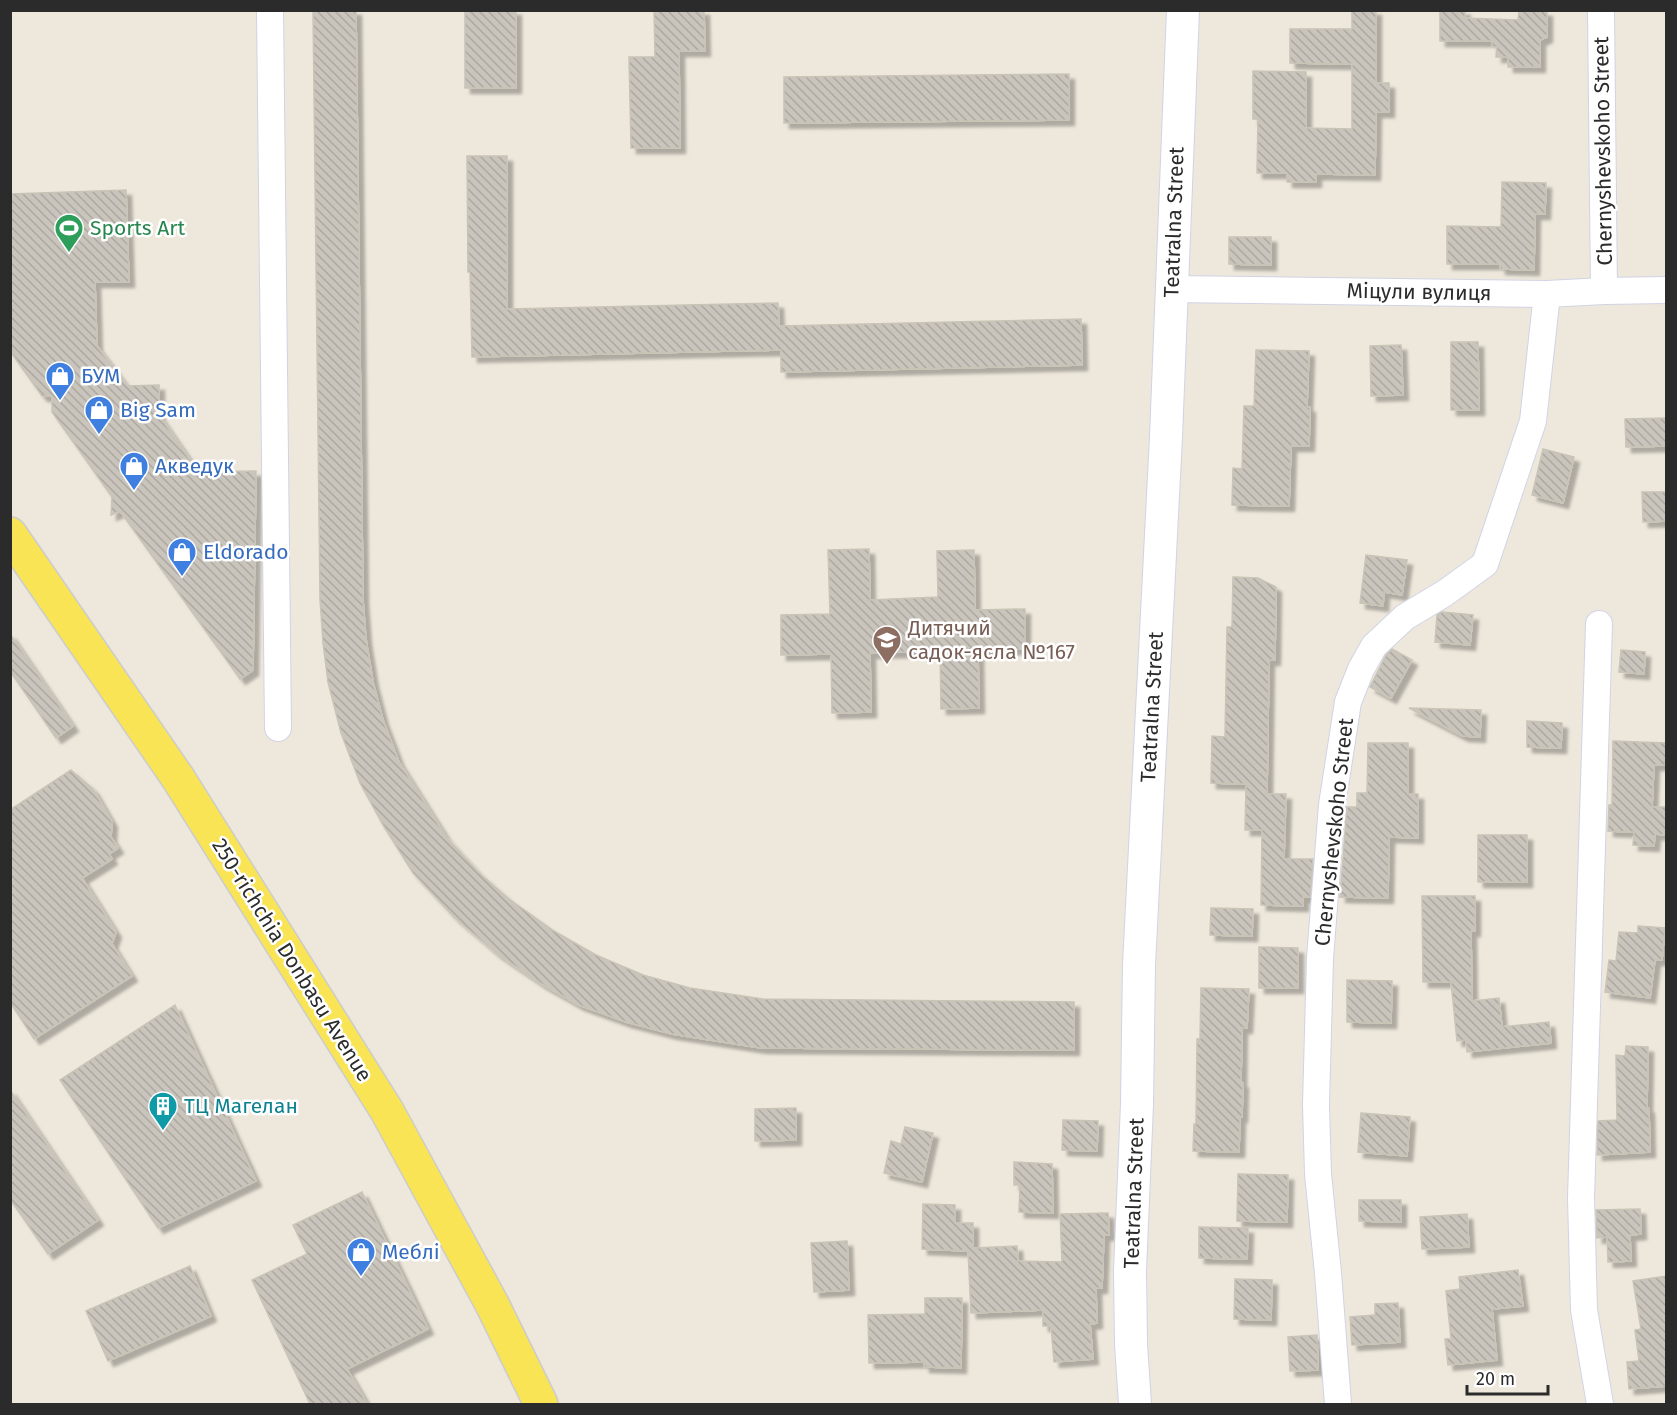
<svg xmlns="http://www.w3.org/2000/svg" width="1677" height="1415" viewBox="0 0 1677 1415" font-family="'Fira Sans',sans-serif">
<defs>
<pattern id="building-back-hatch" width="6" height="6" patternUnits="userSpaceOnUse" patternTransform="scale(1.5)"><rect width="6" height="6" fill="#c9c5bc"/><path d="M-1 5l2 2M0 0l6 6M5-1l2 2" fill="none" stroke="#ada9a2"/></pattern>
<filter id="shadow"><feDropShadow dx="5.5" dy="5.5" stdDeviation="1.5" flood-color="#0004"/></filter>
</defs>
<rect width="100%" height="100%" fill="#eee8dc"/>
<g fill="url(#building-back-hatch)" stroke="#c9c4b6" stroke-width="1.5" filter="url(#shadow)">
<path d="M 313,10 L 356,10 L 363,600 L 366,639 L 373,682 L 383,720 L 399,762 L 446,837 L 478,872 L 509,899 L 554,931 L 596,955 L 643,975 L 690,988 L 763,999 L 1074,1002 L 1074,1050 L 761,1048 L 672,1034 L 626,1022 L 579,1005 L 542,984 L 496,953 L 454,917 L 413,873 L 383,825 L 360,783 L 341,733 L 328,682 L 323,643 L 320,599 Z"/>
<rect x="465" y="10" width="51" height="78"/>
<path d="M 654,10 L 704,10 L 705,51 L 679,51 L 680,148 L 631,148 L 629,57 L 655,57 Z"/>
<path d="M 1352,10 L 1376,10 L 1376,83 L 1389,83 L 1389,112 L 1376,112 L 1375,175 L 1316,174 L 1316,182 L 1287,182 L 1287,173 L 1257,173 L 1258,119 L 1253,119 L 1253,71 L 1306,72 L 1306,128 L 1352,129 L 1352,64 L 1290,63 L 1290,29 L 1352,29 Z"/>
<path d="M 1440,10 L 1465,10 L 1465,18 L 1518,20 L 1519,11 L 1547,11 L 1547,37 L 1540,40 L 1540,67 L 1508,67 L 1508,57 L 1496,57 L 1497,47 L 1492,47 L 1492,41 L 1440,41 Z"/>
<path d="M 1069,74 L 1069,120 L 784,123 L 784,77 Z"/>
<path d="M 467,156 L 507,156 L 507,309 L 778,303 L 779,326 L 1081,319 L 1082,365 L 781,372 L 781,350 L 472,357 L 470,272 L 468,272 Z"/>
<path d="M 1502,182 L 1546,183 L 1545,214 L 1535,214 L 1534,270 L 1500,269 L 1500,264 L 1447,264 L 1447,226 L 1501,227 Z"/>
<path d="M 126,190 L 129,282 L 95,282 L 97,346 L 127,386 L 159,385 L 159,415 L 198,472 L 256,471 L 253,670 L 240,679 L 120,511 L 111,515 L 112,497 L 52,412 L 52,396 L 42,396 L 10,351 L 10,194 Z"/>
<path d="M 1229,237 L 1271,237 L 1271,265 L 1229,264 Z"/>
<path d="M 1451,342 L 1478,342 L 1479,410 L 1451,410 Z"/>
<path d="M 1401,345 L 1403,395 L 1371,396 L 1370,346 Z"/>
<path d="M 1256,350 L 1309,351 L 1307,407 L 1310,407 L 1309,446 L 1291,446 L 1289,506 L 1232,505 L 1233,468 L 1242,469 L 1244,406 L 1254,406 Z"/>
<path d="M 1666,418 L 1666,446 L 1626,447 L 1625,419 Z"/>
<path d="M 1543,449 L 1574,457 L 1563,503 L 1532,495 Z"/>
<path d="M 1642,492 L 1666,492 L 1666,521 L 1643,522 Z"/>
<path d="M 869,549 L 870,600 L 938,597 L 937,551 L 974,550 L 975,610 L 1025,609 L 1025,649 L 978,650 L 979,708 L 941,709 L 940,651 L 870,653 L 871,712 L 832,713 L 831,654 L 781,655 L 781,615 L 830,614 L 828,550 Z"/>
<path d="M 1366,555 L 1407,560 L 1402,595 L 1384,592 L 1383,606 L 1360,603 Z"/>
<path d="M 1233,577 L 1258,578 L 1276,587 L 1275,660 L 1269,660 L 1267,794 L 1286,794 L 1284,859 L 1313,859 L 1310,897 L 1303,897 L 1303,906 L 1261,905 L 1262,830 L 1245,830 L 1246,784 L 1211,783 L 1212,736 L 1225,737 L 1227,627 L 1232,627 Z"/>
<path d="M 1442,612 L 1473,615 L 1470,645 L 1435,642 L 1437,615 Z"/>
<path d="M 10,634 L 73,726 L 56,738 L 10,671 Z"/>
<path d="M 1392,649 L 1412,660 L 1391,698 L 1370,687 L 1386,655 Z"/>
<path d="M 1621,650 L 1645,652 L 1644,674 L 1619,672 Z"/>
<path d="M 1409,708 L 1481,710 L 1480,737 L 1463,736 Z"/>
<path d="M 1527,721 L 1562,723 L 1561,748 L 1527,747 Z"/>
<path d="M 1613,741 L 1666,743 L 1666,765 L 1654,765 L 1652,807 L 1666,807 L 1666,835 L 1655,834 L 1654,846 L 1633,845 L 1634,832 L 1608,831 L 1609,805 L 1612,805 Z"/>
<path d="M 1368,743 L 1408,743 L 1408,794 L 1418,794 L 1418,838 L 1389,837 L 1388,898 L 1340,897 L 1347,807 L 1357,807 L 1357,793 L 1367,793 Z"/>
<path d="M 71,770 L 93,789 L 112,822 L 111,837 L 118,848 L 109,854 L 112,859 L 82,878 L 116,932 L 112,944 L 132,976 L 34,1039 L 10,1002 L 10,810 Z"/>
<rect x="1478" y="835" width="49" height="47"/>
<path d="M 1422,896 L 1475,896 L 1475,931 L 1471,931 L 1472,1001 L 1499,998 L 1502,1027 L 1549,1022 L 1551,1043 L 1467,1052 L 1466,1040 L 1457,1041 L 1451,982 L 1423,982 Z"/>
<path d="M 1211,908 L 1253,909 L 1252,936 L 1210,935 Z"/>
<path d="M 1638,926 L 1665,928 L 1662,960 L 1655,960 L 1650,998 L 1605,992 L 1609,960 L 1616,961 L 1619,932 L 1638,933 Z"/>
<path d="M 1259,947 L 1298,948 L 1298,988 L 1259,988 Z"/>
<path d="M 1347,980 L 1392,981 L 1391,1023 L 1347,1022 Z"/>
<path d="M 1201,988 L 1249,989 L 1247,1028 L 1242,1028 L 1241,1082 L 1243,1083 L 1242,1117 L 1240,1117 L 1239,1152 L 1193,1151 L 1194,1124 L 1196,1124 L 1197,1039 L 1200,1039 Z"/>
<path d="M 175,1005 L 256,1181 L 158,1228 L 60,1080 Z"/>
<path d="M 1626,1046 L 1648,1047 L 1647,1108 L 1649,1108 L 1650,1152 L 1597,1155 L 1598,1121 L 1617,1120 L 1616,1055 L 1625,1056 Z"/>
<path d="M 10,1090 L 98,1220 L 48,1254 L 10,1199 Z"/>
<path d="M 796,1108 L 796,1140 L 755,1141 L 755,1109 Z"/>
<path d="M 1361,1113 L 1410,1117 L 1407,1156 L 1358,1152 Z"/>
<path d="M 1063,1120 L 1098,1121 L 1097,1151 L 1062,1150 Z"/>
<path d="M 905,1127 L 933,1133 L 922,1182 L 884,1173 L 891,1141 L 901,1144 Z"/>
<path d="M 1014,1162 L 1052,1164 L 1053,1213 L 1019,1212 L 1020,1185 L 1014,1185 Z"/>
<path d="M 1238,1174 L 1288,1175 L 1287,1222 L 1237,1221 Z"/>
<path d="M 362,1192 L 428,1329 L 347,1369 L 367,1404 L 310,1404 L 252,1280 L 307,1254 L 293,1225 Z"/>
<path d="M 1359,1200 L 1401,1200 L 1401,1222 L 1359,1221 Z"/>
<path d="M 923,1204 L 955,1205 L 955,1223 L 973,1223 L 973,1248 L 1017,1246 L 1018,1261 L 1062,1262 L 1060,1214 L 1108,1213 L 1109,1235 L 1104,1235 L 1102,1288 L 1096,1288 L 1097,1323 L 1090,1324 L 1093,1359 L 1054,1362 L 1051,1326 L 1043,1326 L 1043,1310 L 971,1313 L 968,1251 L 922,1249 Z"/>
<path d="M 1640,1209 L 1641,1234 L 1630,1235 L 1631,1261 L 1608,1262 L 1607,1237 L 1597,1238 L 1596,1210 Z"/>
<path d="M 1467,1214 L 1469,1247 L 1422,1249 L 1420,1217 Z"/>
<path d="M 1199,1227 L 1248,1228 L 1247,1259 L 1199,1258 Z"/>
<path d="M 847,1241 L 849,1290 L 814,1292 L 811,1243 Z"/>
<path d="M 190,1266 L 211,1316 L 108,1361 L 86,1311 Z"/>
<path d="M 1518,1270 L 1523,1306 L 1492,1309 L 1497,1360 L 1448,1365 L 1445,1339 L 1451,1339 L 1446,1291 L 1460,1289 L 1459,1277 Z"/>
<path d="M 1666,1276 L 1666,1386 L 1629,1389 L 1627,1362 L 1639,1361 L 1635,1330 L 1641,1329 L 1633,1281 Z"/>
<path d="M 1235,1279 L 1272,1280 L 1271,1320 L 1234,1319 Z"/>
<path d="M 925,1298 L 962,1298 L 961,1368 L 924,1367 L 924,1362 L 869,1363 L 868,1315 L 925,1314 Z"/>
<path d="M 1398,1303 L 1400,1342 L 1352,1345 L 1350,1317 L 1375,1315 L 1375,1304 Z"/>
<path d="M 1317,1335 L 1318,1370 L 1290,1371 L 1288,1337 Z"/>
</g>
<g fill="none" stroke-linecap="round" stroke-linejoin="round">
<g stroke="#d1d3e5" stroke-width="28">
<g id="minor">
<path d="M 270,10 L 278,728"/>
<path d="M 1601,10 L 1604,291"/>
<path d="M 1172,289 L 1547,294 L 1604,291 L 1666,290"/>
<path d="M 1599,624 L 1581,1198 L 1584,1310 L 1600,1404"/>
<path d="M 1338,1404 L 1328,1273 L 1318,1174 L 1316,1105 L 1320,958 L 1332,805 L 1348,702 L 1361,669 L 1374,646 L 1405,617 L 1445,593 L 1485,564 L 1533,421 L 1547,294"/>
</g>
</g>
<g stroke="#d1d3e5" stroke-width="34">
<path id="tertiary" d="M 1135,1404 L 1131,1344 L 1130,1271 L 1137,1104 L 1139,965 L 1166,437 L 1183,10"/>
</g>
<g stroke="#ccc" stroke-width="36">
<path id="primary" d="M 10,534 L 178,778 L 387,1111 L 492,1304 L 541,1404"/>
</g>
<use href="#minor" stroke="#fff" stroke-width="26"/>
<use href="#tertiary" stroke="#fff" stroke-width="32"/>
<use href="#primary" stroke="#f9e456" stroke-width="33"/>
</g>
<defs>
<g id="stadium-pin" transform="scale(1.5)"><path d="M0 17L-7.5 6A9.5 9.5 0 1 1 7.5 6Z" fill="#2e9e5b" stroke="#fff"/><path d="M0-5a6.5 5 0 1 0 0 10a6.5 5 0 1 0 0-10ZM-3.5-1.8h7v3.6h-7Z" fill="#fff"/></g>
<g id="shop-pin" transform="scale(1.5)"><path d="M0 17L-7.5 6A9.5 9.5 0 1 1 7.5 6Z" fill="#3f7fe0" stroke="#fff"/><path d="M-5-2.5h2.3a2.7 3.5 0 0 1 5.4 0H5L5.5 6h-11ZM-1.5-2.5h3a1.5 2.3 0 0 0-3 0Z" fill="#fff"/></g>
<g id="school-pin" transform="scale(1.5)"><path d="M0 17L-7.5 6A9.5 9.5 0 1 1 7.5 6Z" fill="#8d6e63" stroke="#fff"/><path d="M0-5L7-2L0 1L-7-2ZM-4 1L0 2.5L4 1V4Q0 6-4 4Z" fill="#fff"/></g>
<g id="building-pin" transform="scale(1.5)"><path d="M0 17L-7.5 6A9.5 9.5 0 1 1 7.5 6Z" fill="#0f9aa8" stroke="#fff"/><path d="M-4-6H4V6H1V3H-1V6H-4ZM-2.5-4.3h1.7v1.8h-1.7ZM.8-4.3h1.7v1.8H.8ZM-2.5-1h1.7V.8h-1.7ZM.8-1h1.7V.8H.8Z" fill="#fff"/></g>
</defs>
<g fill-rule="evenodd">
<use href="#stadium-pin" x="69" y="228"/>
<use href="#shop-pin" x="60" y="376"/>
<use href="#shop-pin" x="99" y="410"/>
<use href="#shop-pin" x="134" y="466"/>
<use href="#shop-pin" x="182" y="552"/>
<use href="#school-pin" x="887" y="640"/>
<use href="#building-pin" x="163" y="1106"/>
<use href="#shop-pin" x="361" y="1252"/>
</g>
<g text-anchor="middle" dominant-baseline="central" stroke-width="5" stroke-linejoin="round" paint-order="stroke">
<g font-size="21" fill="#2b2b2b" stroke="#fff">
<text transform="translate(1603 151) rotate(-91)">Chernyshevskoho Street</text>
<text transform="translate(1174 222) rotate(-88)">Teatralna Street</text>
<text transform="translate(1419 292) rotate(1)">Міцули вулиця</text>
<text transform="translate(1152 707) rotate(-87)">Teatralna Street</text>
<text transform="translate(1334 832) rotate(-84)">Chernyshevskoho Street</text>
<text transform="translate(292 960) rotate(58)">250-richchia Donbasu Avenue</text>
<text transform="translate(1134 1193) rotate(-88)">Teatralna Street</text>
</g>
<g font-size="21" fill="#27864d" stroke="#fff" text-anchor="start">
<text x="90" y="228">Sports Art</text>
</g>
<g font-size="21" fill="#366cbe" stroke="#fff" text-anchor="start">
<text x="81" y="376">БУМ</text>
<text x="120" y="410">Big Sam</text>
<text x="155" y="466">Акведук</text>
<text x="203" y="552">Eldorado</text>
<text x="382" y="1252">Меблі</text>
</g>
<g font-size="21" fill="#785e54" stroke="#fff" text-anchor="start">
<text x="908" y="628">Дитячий<tspan x="908" dy="24">садок-ясла №167</tspan></text>
</g>
<g font-size="21" fill="#0d838f" stroke="#fff" text-anchor="start">
<text x="184" y="1106">ТЦ Магелан</text>
</g>
</g>
<rect width="1677" height="1415" fill="none" stroke="#2b2b2b" stroke-width="24"/>
<path d="M1467 1385v9h81v-9" fill="none" stroke="#2b2b2b" stroke-width="3"/>
<text x="1476" y="1385" font-size="18" fill="#2b2b2b" stroke="#ffffff" stroke-width="4.5" paint-order="stroke">20 m</text>
</svg>
